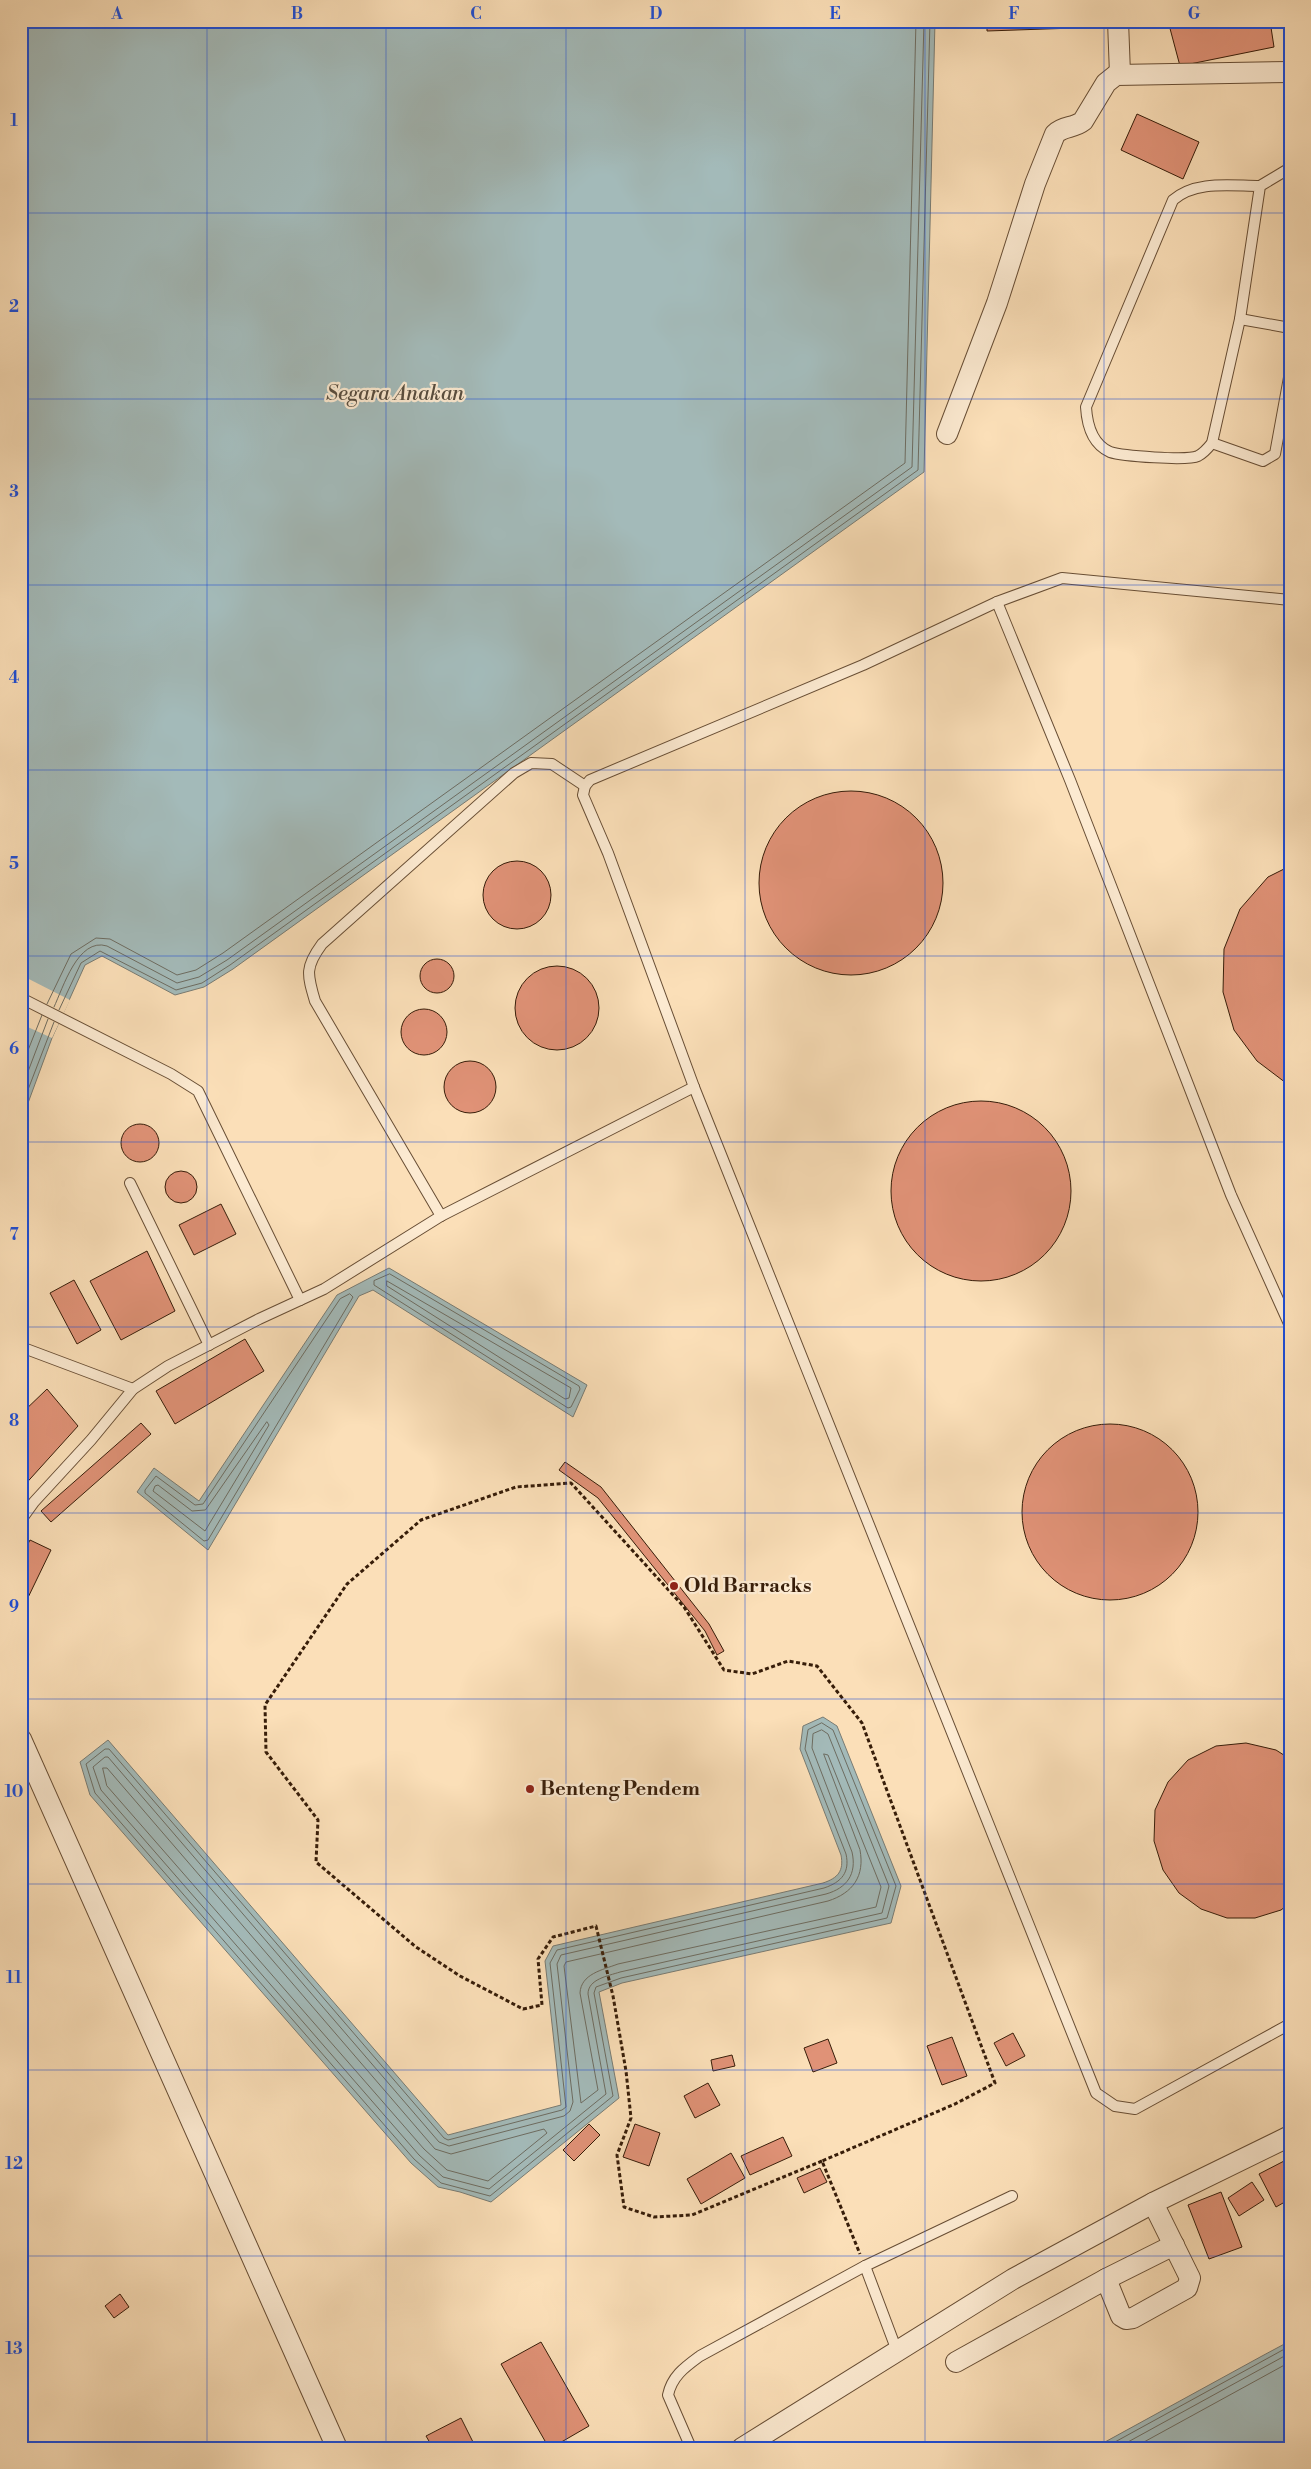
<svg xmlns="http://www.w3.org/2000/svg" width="1311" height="2469" viewBox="0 0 1311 2469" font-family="'Libre Bodoni',serif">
<rect width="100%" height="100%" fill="#fbdfb8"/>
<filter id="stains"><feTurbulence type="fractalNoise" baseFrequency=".004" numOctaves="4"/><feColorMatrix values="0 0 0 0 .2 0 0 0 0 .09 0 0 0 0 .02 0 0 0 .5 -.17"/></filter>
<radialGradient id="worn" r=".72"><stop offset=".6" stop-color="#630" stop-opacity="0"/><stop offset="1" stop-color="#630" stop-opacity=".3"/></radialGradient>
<g fill="#a3bab9" stroke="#787b73">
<path d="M 21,21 L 935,21 L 924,472 L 233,969 L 204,987 L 175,995 L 102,956 L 85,965 L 52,1038 L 21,1122 Z"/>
<path d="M 389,1268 L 587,1385 L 573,1417 L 373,1290 L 359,1296 L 208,1550 L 137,1492 L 154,1468 L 199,1501 L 337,1295 Z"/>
<path d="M 823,1717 L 837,1726 L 901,1886 L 891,1923 L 622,1983 L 599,1992 L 619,2098 L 491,2202 L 460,2192 L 438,2187 L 411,2163 L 90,1795 L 80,1762 L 108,1740 L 448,2135 L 561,2105 L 545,1961 L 553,1946 L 823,1883 C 838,1878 844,1871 841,1855 L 800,1749 L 803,1726 Z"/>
<path d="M 1290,2341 L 1290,2448 L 1094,2448 L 1262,2356 Z"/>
</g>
<path fill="#fbdfb8" d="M 21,975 L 70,1000 L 52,1038 L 21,1024 Z"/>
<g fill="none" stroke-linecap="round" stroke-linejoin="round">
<g stroke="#6d6c61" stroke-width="1">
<path d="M 47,1004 L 71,954 L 96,938 L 110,939 L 177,975 L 196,970 L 223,953 L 905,463 L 916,21"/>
<path d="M 54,1007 C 63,988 78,937 107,946 L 177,983 L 199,977 L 227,960 L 912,467 L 924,21"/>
<path d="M 59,1010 L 81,963 L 100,951 L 176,990 L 202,983 L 230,965 L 918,470 L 930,21"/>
<path d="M 21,1068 L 42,1015"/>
<path d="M 21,1090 L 48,1019"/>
<path d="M 21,1108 L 54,1022"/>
<path d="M 390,1274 L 579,1386 L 580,1389 L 571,1407 L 568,1408 L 374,1285 L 374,1281 Z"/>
<path d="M 387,1281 L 571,1388 L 569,1398 L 565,1399 L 387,1286 Z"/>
<path d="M 350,1294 L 353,1297 L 208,1540 L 204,1541 L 145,1493 L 145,1490 L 156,1476 L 195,1505 L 203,1504 L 340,1299 Z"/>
<path d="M 267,1422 L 269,1425 L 205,1531 L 153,1491 L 155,1486 L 158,1485 L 192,1511 L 205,1510 Z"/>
<path d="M 822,1723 L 833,1730 L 896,1886 L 887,1918 L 621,1978 L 596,1987 L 594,1993 L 613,2096 L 490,2196 L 441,2183 L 414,2159 L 95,1793 L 86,1764 L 105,1749 L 109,1749 L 444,2138 L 448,2140 L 562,2110 L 566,2107 L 550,1963 L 557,1950 L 824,1888 C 842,1882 850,1872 846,1854 L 805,1749 L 808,1730 Z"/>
<path d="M 822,1730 L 828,1734 L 889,1886 L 882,1913 L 620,1972 C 608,1976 588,1979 588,1994 L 606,2094 L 489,2189 L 443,2177 L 419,2155 L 101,1790 L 93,1767 L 105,1757 L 108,1757 L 439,2142 L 449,2146 L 564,2116 L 570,2111 L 573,2102 L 557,1964 L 561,1955 L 826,1894 C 847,1888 857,1874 852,1852 L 812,1748 L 813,1734 Z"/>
<path d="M 824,1754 L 828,1755 L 881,1887 L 876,1907 L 618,1964 C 602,1970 581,1974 580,1993 L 598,2090 L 581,2103 L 564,1966 L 566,1962 L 828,1901 C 853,1893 865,1876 860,1850 Z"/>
<path d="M 103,1768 L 107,1768 L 435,2149 L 451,2154 L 544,2129 L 547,2133 L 488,2181 L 447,2170 L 424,2149 L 107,1786 Z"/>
<path d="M 1104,2448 L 1290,2346"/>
<path d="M 1117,2448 L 1290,2353"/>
<path d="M 1133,2448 L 1290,2362"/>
</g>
</g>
<g fill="#e09277" stroke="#371d09">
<path d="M 987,21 L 1075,21 L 1075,28 L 987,31 Z"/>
<path d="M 1168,21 L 1270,21 L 1274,47 L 1180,66 Z"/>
<path d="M 1137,114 L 1199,142 L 1183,179 L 1121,150 Z"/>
<circle cx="851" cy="883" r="92"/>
<circle cx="517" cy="895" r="34"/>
<path d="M 1290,866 L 1290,1086 L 1257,1061 L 1234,1030 L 1223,992 L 1224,949 L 1240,909 L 1268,877 Z"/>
<circle cx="437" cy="976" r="17"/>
<circle cx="557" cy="1008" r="42"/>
<circle cx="424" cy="1032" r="23"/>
<circle cx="470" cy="1087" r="26"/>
<circle cx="981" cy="1191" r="90"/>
<circle cx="140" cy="1143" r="19"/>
<circle cx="181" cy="1187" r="16"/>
<path d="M 221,1204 L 236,1234 L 194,1255 L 179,1225 Z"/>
<path d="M 147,1251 L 175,1311 L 121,1340 L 90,1281 Z"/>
<path d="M 74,1280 L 101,1330 L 77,1344 L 50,1293 Z"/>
<path d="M 245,1339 L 264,1371 L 175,1424 L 156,1391 Z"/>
<path d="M 47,1389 L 78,1426 L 21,1489 L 21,1414 Z"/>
<path d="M 141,1423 L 151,1434 L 51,1522 L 41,1511 Z"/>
<circle cx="1110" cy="1512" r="88"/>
<path d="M 565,1462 L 601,1487 L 709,1624 L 724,1651 L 717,1655 L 705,1631 L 598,1498 L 559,1470 Z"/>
<path d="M 30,1540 L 51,1550 L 21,1612 L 21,1557 Z"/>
<path d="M 1246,1743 L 1276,1750 L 1290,1759 L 1290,1903 L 1281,1910 L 1255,1918 L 1227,1918 L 1201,1909 L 1179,1893 L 1163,1870 L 1154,1841 L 1155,1810 L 1168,1782 L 1188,1760 L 1216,1746 Z"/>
<path d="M 1013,2033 L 1025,2056 L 1006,2066 L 994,2043 Z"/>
<path d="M 952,2037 L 967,2076 L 942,2085 L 927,2046 Z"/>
<path d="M 828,2039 L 837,2063 L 813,2072 L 804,2048 Z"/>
<path d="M 732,2055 L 735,2066 L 713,2071 L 711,2060 Z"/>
<path d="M 708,2083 L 720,2105 L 695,2118 L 684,2096 Z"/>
<path d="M 589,2124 L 600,2135 L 574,2161 L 563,2150 Z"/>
<path d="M 635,2124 L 660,2133 L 649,2166 L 623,2157 Z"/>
<path d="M 783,2137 L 792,2156 L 750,2175 L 741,2156 Z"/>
<path d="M 731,2153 L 745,2178 L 701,2204 L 687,2179 Z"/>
<path d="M 1286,2160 L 1290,2166 L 1290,2199 L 1276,2207 L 1259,2174 Z"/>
<path d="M 820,2168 L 827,2182 L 804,2193 L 797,2178 Z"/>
<path d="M 1252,2182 L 1264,2200 L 1239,2216 L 1228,2198 Z"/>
<path d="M 1221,2192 L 1242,2247 L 1209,2259 L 1188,2205 Z"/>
<path d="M 120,2294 L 129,2307 L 114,2318 L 105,2306 Z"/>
<path d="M 541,2342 L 589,2426 L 551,2448 L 549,2448 L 501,2364 Z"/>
<path d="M 461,2418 L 476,2448 L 433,2448 L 426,2436 Z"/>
</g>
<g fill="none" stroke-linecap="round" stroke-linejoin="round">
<g stroke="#684e35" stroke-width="12">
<g id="lane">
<path d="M 1260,186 C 1231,186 1196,180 1173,200 L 1086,407 C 1087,424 1092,444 1110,452 C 1122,456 1187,461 1198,456 C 1204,453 1208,448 1212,443 L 1240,319 L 1260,186 L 1290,168"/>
<path d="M 1240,319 L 1290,328"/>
<path d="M 1212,443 L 1263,461 L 1275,454 L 1290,372"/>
<path d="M 1290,600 L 1062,578 L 997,602 L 863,665 L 590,780 L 585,786 L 583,795 L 608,853 L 694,1087 L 1096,2093 L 1115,2106 L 1135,2109 L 1290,2024"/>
<path d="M 997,602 L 1070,780 L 1231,1195 L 1290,1326"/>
<path d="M 21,998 L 171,1074 L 198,1091 L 300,1300"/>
<path d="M 130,1183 L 209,1345"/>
<path d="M 441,1216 L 315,1001 C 307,974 305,967 322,944 L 514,773 L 531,763 L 552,764 L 585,786"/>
<path d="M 21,1347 L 133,1389"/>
<path d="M 21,1520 L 34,1502 L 91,1440 L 133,1389 L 168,1366 L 259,1319 L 324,1289 L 441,1216 L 694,1087"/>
<path d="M 865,2266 L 897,2351"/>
<path d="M 691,2448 L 668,2395 C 672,2376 685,2367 700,2356 L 865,2266 L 1012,2196"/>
</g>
</g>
<g stroke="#684e35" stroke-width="22">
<g id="street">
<path d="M 1118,21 L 1120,74"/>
<path d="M 947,434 L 997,303 L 1035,184 L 1055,134 C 1064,125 1073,129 1083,121 L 1106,83 L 1116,75 L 1290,72"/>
<path d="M 21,1739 L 337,2448"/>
<path d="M 1106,2279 L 1174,2245"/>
<path d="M 956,2362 L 1106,2279 L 1121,2316 L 1126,2319 L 1133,2318 L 1187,2288 L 1190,2278 L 1153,2203"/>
<path d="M 742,2448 L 1013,2279 L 1153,2203 L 1290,2136"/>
</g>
</g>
<path stroke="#371d09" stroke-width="3" stroke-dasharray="4 2.5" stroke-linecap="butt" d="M 822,2161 L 692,2215 L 654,2217 L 624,2207 L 617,2155 L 631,2118 L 626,2071 L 613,1996 L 596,1926 L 553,1937 L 538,1959 L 542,2005 L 523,2009 L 460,1976 L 416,1947 L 316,1862 L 318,1820 L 266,1752 L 265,1705 L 347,1584 L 421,1520 L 516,1487 L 571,1483 L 684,1607 L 724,1670 L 752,1674 L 788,1661 L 817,1666 L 862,1723 L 995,2083 L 955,2104 L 822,2161 L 860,2254"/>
<use href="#lane" stroke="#fcead1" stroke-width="10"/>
<use href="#street" stroke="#fcead1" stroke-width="20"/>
</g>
<path fill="none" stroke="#1d4ed8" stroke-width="1" stroke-opacity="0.55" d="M 207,21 L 207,2448M 386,21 L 386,2448M 566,21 L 566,2448M 745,21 L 745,2448M 925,21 L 925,2448M 1104,21 L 1104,2448M 21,213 L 1290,213M 21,399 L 1290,399M 21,585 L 1290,585M 21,770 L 1290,770M 21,956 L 1290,956M 21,1142 L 1290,1142M 21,1327 L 1290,1327M 21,1513 L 1290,1513M 21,1699 L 1290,1699M 21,1884 L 1290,1884M 21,2070 L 1290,2070M 21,2256 L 1290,2256"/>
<g fill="#8f2418" stroke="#fcead1" stroke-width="2">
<circle cx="674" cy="1586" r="5"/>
<circle cx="530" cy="1789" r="5"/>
</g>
<g text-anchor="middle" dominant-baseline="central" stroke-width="4.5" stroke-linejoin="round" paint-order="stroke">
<g font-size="20" font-weight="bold" fill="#371d09" stroke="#fcead1" text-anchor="start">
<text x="684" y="1586">Old Barracks</text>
<text x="540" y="1789">Benteng Pendem</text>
</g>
<g font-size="21" font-style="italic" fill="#574c3e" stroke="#fcead1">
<text x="395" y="394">Segara Anakan</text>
</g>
</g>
<rect width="1311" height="2469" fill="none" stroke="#fbdfb8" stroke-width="55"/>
<rect x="28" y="28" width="1256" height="2414" fill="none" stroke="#1d4ed8" stroke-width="2"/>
<g font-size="16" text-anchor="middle" font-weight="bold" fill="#1d4ed8">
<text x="117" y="19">A</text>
<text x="297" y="19">B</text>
<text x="476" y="19">C</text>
<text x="656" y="19">D</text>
<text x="835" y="19">E</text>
<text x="1014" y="19">F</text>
<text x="1194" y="19">G</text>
<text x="14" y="126">1</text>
<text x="14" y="312">2</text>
<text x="14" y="497">3</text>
<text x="14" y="683">4</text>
<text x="14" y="869">5</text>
<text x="14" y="1054">6</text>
<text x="14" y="1240">7</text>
<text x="14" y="1426">8</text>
<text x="14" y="1612">9</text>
<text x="14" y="1797">10</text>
<text x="14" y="1983">11</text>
<text x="14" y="2169">12</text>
<text x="14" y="2354">13</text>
</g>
<rect width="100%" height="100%" filter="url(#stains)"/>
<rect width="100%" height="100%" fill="url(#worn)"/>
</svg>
